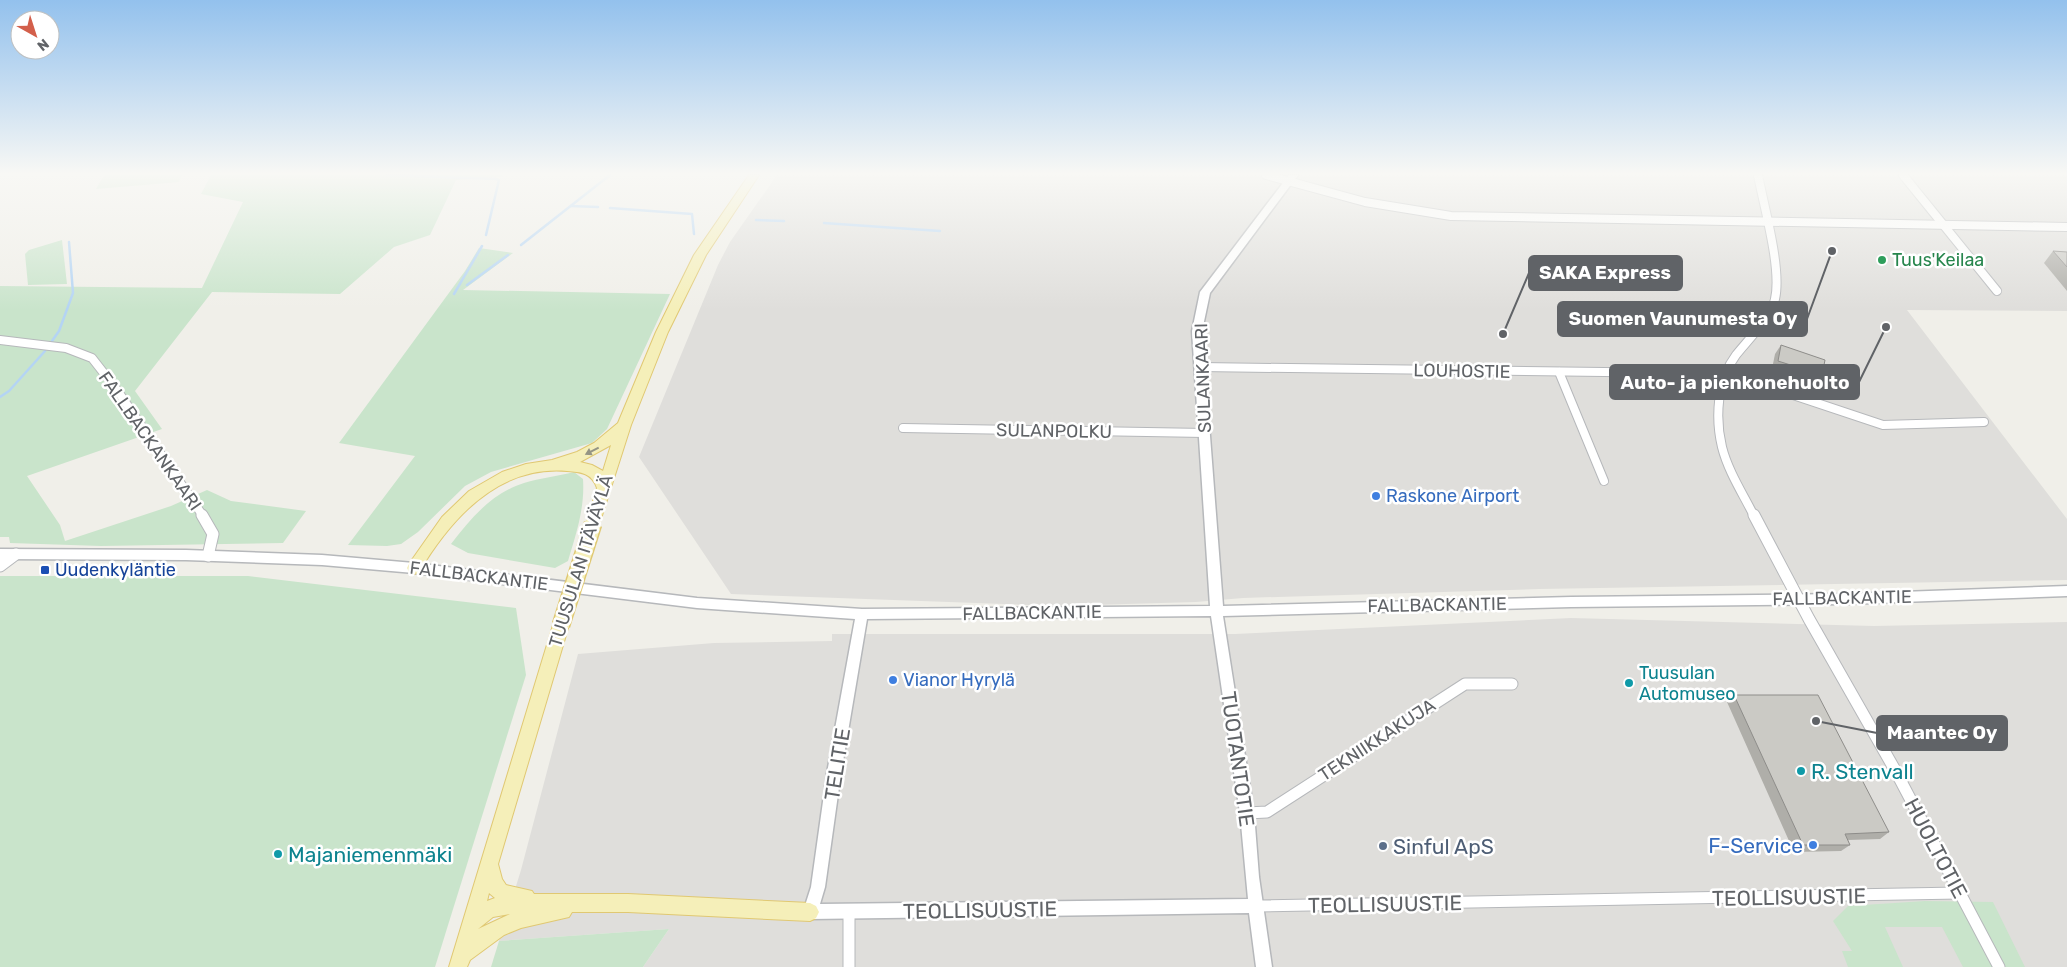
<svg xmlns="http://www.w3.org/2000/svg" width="2067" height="967" viewBox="0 0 2067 967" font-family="Rubik,sans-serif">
<rect width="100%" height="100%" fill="#f0efe9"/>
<g fill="#dfdedb">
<path d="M 777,175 L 2067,175 L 2067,311 L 1907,310 L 2067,519 L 2067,580 L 1539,589 L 1243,598 L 1196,602 L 1056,606 L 731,594 L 639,457 L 718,265 L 730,242 Z"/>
<path d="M 1571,618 L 1874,626 L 2067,622 L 2067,967 L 643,967 L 669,929 L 499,941 L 521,870 L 578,654 L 714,643 L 832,641 L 832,634 L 1235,634 Z"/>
</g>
<g fill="#c9e4cb">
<path d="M 104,175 L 182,175 L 179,182 L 96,189 Z"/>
<path d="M 211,175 L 502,175 L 500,177 L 456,180 L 430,235 L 394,247 L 340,294 L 212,292 L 135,391 L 162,429 L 27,476 L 60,525 L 65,541 L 171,506 L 207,490 L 231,501 L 306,511 L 283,543 L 101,546 L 10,543 L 9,537 L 0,537 L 0,286 L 202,288 L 243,202 L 201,194 Z"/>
<path d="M 62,240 L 67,284 L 28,285 L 25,254 L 29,250 Z"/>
<path d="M 479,248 L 513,253 L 463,290 L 670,294 L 607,429 L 592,443 L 491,472 L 465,486 L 418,532 L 401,544 L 387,546 L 348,545 L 415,456 L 339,443 L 465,271 Z"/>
<path d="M 574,472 L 583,479 C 585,508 576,534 568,561 L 555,568 L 468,553 L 451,544 C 471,518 492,493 524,483 C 540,478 558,476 574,472 Z"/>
<path d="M 0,576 L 248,576 L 516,608 L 526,675 L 435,967 L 0,967 Z"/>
<path d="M 1925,901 L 1993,902 L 2025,967 L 1963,967 L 1942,927 L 1885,927 L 1903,967 L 1848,967 L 1842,951 L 1852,951 L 1833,921 L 1848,906 Z"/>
<path d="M 669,929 L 643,967 L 491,967 L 499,941 Z"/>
</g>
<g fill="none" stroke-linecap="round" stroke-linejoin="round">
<g stroke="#b4d4f4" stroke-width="2.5">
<path d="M 387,175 L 496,179"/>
<path d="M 571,206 L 598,207"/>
<path d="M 610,208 L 692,214 L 694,234"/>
<path d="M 756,220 L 784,221"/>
<path d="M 824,223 L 940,231"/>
<path d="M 486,235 L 499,180 L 496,179"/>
<path d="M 521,245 L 610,175"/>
<path d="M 467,285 L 508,255"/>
<path d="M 454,294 L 482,246"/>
<path d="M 52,341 L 59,331 L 73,293 L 69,242"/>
<path d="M 0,397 L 9,391 L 45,351"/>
</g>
<g stroke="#b6b8bb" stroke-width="10">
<g id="minor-far1">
<path d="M 1266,175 L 1365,202 L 1451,216 L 2067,227"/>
<path d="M 1903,175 L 1997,291"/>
<path d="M 0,340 L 66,348 L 92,358 L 117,390 L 203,516"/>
<path d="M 1200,367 L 1684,373 L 1736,376 L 1883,425 L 1984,422"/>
<path d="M 1559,372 L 1604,481"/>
<path d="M 903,428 L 1205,433"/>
<path d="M 1754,516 C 1743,494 1728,471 1722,447 C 1715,418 1717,380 1736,355 C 1747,341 1772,316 1775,299 C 1782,269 1764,207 1758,175"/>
</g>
</g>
<g stroke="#b6b8bb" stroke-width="13">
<g id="minor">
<path d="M 202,515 L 213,534 L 208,556"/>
<path d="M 1754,515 L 1809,619 L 1895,770 L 1999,967"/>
<path d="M 0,566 L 16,554"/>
<path d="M 1247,813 L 1267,812 L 1465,684 L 1512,684"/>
<path d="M 1256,906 L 1959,893"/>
<path d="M 849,912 L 849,967"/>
</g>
</g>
<g stroke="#b6b8bb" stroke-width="3">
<path id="tertiary" d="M 1289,175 L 1298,175 L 1210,293 L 1202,331 L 1223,606 L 1571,597 L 1845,594 L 2067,586 L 2067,596 L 1845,604 L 1571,607 L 1223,616 L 1254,813 L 1259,877 L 1272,967 L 1256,967 L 1249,913 L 810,919 L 805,917 L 803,912 L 811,887 L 827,773 L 855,619 L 697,608 L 414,573 L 322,565 L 186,560 L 0,559 L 0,549 L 186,550 L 322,555 L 414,563 L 697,598 L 862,609 L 1210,606 L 1192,331 L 1200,292 ZM 1211,616 L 1240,813 L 1248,899 L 820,904 L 825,887 L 841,773 L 867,619 Z"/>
</g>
<g stroke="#e0c872" stroke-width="2">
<g id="primary">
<path d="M 749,175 L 759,175 L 706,255 L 668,332 L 631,425 L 598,528 L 593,530 L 588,528 L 586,524 L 597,488 C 592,473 581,472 567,471 C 499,465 451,518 419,572 L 414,574 L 409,572 L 407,568 L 409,564 L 442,517 L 469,491 L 502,472 L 526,464 L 552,460 L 577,452 L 594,443 L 618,423 L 656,332 L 694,255 ZM 611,445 L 603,471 L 592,465 L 580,462 Z"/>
<path d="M 561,619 L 566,620 L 569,625 L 498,864 L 502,879 L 506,885 L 532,891 L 534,894 L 628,894 L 810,903 L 816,906 L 819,912 L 816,918 L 810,921 L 628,912 L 572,912 L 569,917 L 521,928 L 504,935 L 470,960 L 467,967 L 449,967 L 553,625 L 556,620 ZM 489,893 L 495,898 L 487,901 ZM 510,914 L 478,929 L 493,917 Z"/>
</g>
</g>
<use href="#minor-far1" stroke="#fff" stroke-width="8"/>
<use href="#minor" stroke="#fff" stroke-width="11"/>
<use href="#tertiary" fill="#fff" fill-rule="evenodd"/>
<use href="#primary" fill="#f5efb9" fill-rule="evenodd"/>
<g stroke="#e0c872" stroke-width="19" stroke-linecap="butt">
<path id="primary-bridge" d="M 561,625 L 593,524"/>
</g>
<use href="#primary-bridge" stroke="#f5efb9" stroke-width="16"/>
</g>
<g fill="#afaea9">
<path d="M 2053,251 L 2067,252 L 2067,291 L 2044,263 Z"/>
<path d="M 1781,345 L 1822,375 L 1816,383 L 1772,369 L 1775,354 Z"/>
<path d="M 1734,695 L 1889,832 L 1880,839 L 1848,840 L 1850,845 L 1841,851 L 1794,852 L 1727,702 Z"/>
</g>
<g fill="#cbcac5" stroke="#8e8d8a">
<path d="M 2053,251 L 2067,252 L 2067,267 Z"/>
<path d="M 1781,345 L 1825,360 L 1822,375 L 1778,361 Z"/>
<path d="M 1734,695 L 1818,695 L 1889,832 L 1845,834 L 1850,845 L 1803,845 Z"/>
</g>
<defs><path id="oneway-solid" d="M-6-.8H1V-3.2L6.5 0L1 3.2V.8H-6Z" transform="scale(1.25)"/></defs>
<use fill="#949484" href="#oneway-solid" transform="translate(592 451) rotate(153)"/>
<linearGradient id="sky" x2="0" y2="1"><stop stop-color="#93c1ed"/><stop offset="0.56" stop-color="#f8f8f5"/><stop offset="1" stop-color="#f8f8f5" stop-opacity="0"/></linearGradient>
<rect width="2067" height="310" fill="url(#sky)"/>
<circle fill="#2e9e5b" stroke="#fff" stroke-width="2" cx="1882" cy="260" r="5"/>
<g fill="#3f7fe0" stroke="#fff" stroke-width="2">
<circle cx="1376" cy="496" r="5"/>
<circle cx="893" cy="680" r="5"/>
<circle cx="1813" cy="845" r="5"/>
</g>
<rect fill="#1a4fb4" stroke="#fff" stroke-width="2" x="40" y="565" width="10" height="10" rx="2.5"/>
<g fill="#0f9aa8" stroke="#fff" stroke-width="2">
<circle cx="1629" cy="683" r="5"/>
<circle cx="1801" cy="771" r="5"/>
<circle cx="278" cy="854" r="5"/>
</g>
<circle fill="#5c6f8a" stroke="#fff" stroke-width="2" cx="1383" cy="846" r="5"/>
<g text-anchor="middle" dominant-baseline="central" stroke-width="5" stroke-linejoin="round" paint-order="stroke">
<g font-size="18" fill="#27864d" stroke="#fff" text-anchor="start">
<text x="1892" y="260">Tuus'Keilaa</text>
</g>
<g font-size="18" fill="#606367" stroke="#fff">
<text transform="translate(1462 371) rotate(1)">LOUHOSTIE</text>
<text transform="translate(1203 378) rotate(-92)">SULANKAARI</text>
<text transform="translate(1054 431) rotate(1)">SULANPOLKU</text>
<text transform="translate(150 441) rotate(55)">FALLBACKANKAARI</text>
<text transform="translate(581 561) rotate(-73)">TUUSULAN ITÄVÄYLÄ</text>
<text transform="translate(479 576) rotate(7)">FALLBACKANTIE</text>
<text transform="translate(1842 598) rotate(-1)">FALLBACKANTIE</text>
<text transform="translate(1437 605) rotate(-1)">FALLBACKANTIE</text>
<text transform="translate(1032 613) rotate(-1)">FALLBACKANTIE</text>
<text transform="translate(1377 740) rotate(-33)">TEKNIIKKAKUJA</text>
</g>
<g font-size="18" fill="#366cbe" stroke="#fff" text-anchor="start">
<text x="1386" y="496">Raskone Airport</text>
<text x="903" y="680">Vianor Hyrylä</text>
</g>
<g font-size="18" fill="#164399" stroke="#fff" text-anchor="start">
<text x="55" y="570">Uudenkyläntie</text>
</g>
<g font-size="18" fill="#0d838f" stroke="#fff" text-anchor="start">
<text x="1639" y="673">Tuusulan<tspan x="1639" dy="21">Automuseo</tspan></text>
</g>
<g font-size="21" fill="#606367" stroke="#fff">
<text transform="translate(1238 759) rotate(82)">TUOTANTOTIE</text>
<text transform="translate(837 764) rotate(-81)">TELITIE</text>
<text transform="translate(1936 848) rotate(62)">HUOLTOTIE</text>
<text transform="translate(1789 897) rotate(-1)">TEOLLISUUSTIE</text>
<text transform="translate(1385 904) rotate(-1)">TEOLLISUUSTIE</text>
<text transform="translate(980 910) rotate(-1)">TEOLLISUUSTIE</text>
</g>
<g font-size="21" fill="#0d838f" stroke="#fff" text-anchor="start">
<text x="1811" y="771">R. Stenvall</text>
<text x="288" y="854">Majaniemenmäki</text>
</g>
<g font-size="21" fill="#366cbe" stroke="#fff" text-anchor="end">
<text x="1803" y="845">F-Service</text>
</g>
<g font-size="21" fill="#4e5e75" stroke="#fff" text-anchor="start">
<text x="1393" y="846">Sinful ApS</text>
</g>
</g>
<path fill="none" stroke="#606367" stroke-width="2" d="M1503 334L1529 273M1832 251L1807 319M1886 327L1859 382M1816 721L1877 733"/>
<g fill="#606367" stroke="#fff" stroke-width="2">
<circle cx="1503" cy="334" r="5"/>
<circle cx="1832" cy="251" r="5"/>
<circle cx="1886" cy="327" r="5"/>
<circle cx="1816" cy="721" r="5"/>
</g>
<g fill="#606367" stroke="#606367" stroke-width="2">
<rect x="1529" y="256" width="153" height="34" rx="5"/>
<rect x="1558" y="302" width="249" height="34" rx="5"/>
<rect x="1610" y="365" width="249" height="34" rx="5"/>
<rect x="1877" y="716" width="130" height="34" rx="5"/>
</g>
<g font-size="19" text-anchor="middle" font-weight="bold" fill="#fff">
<text x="1605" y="279">SAKA Express</text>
<text x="1683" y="325">Suomen Vaunumesta Oy</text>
<text x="1735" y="389">Auto- ja pienkonehuolto</text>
<text x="1942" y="739">Maantec Oy</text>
</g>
<g transform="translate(35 35) rotate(141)"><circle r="24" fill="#ffffff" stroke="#bfc1c2"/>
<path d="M0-4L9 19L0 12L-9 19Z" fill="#d35f4b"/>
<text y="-8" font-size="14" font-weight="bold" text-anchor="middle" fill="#606367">N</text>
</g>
</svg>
